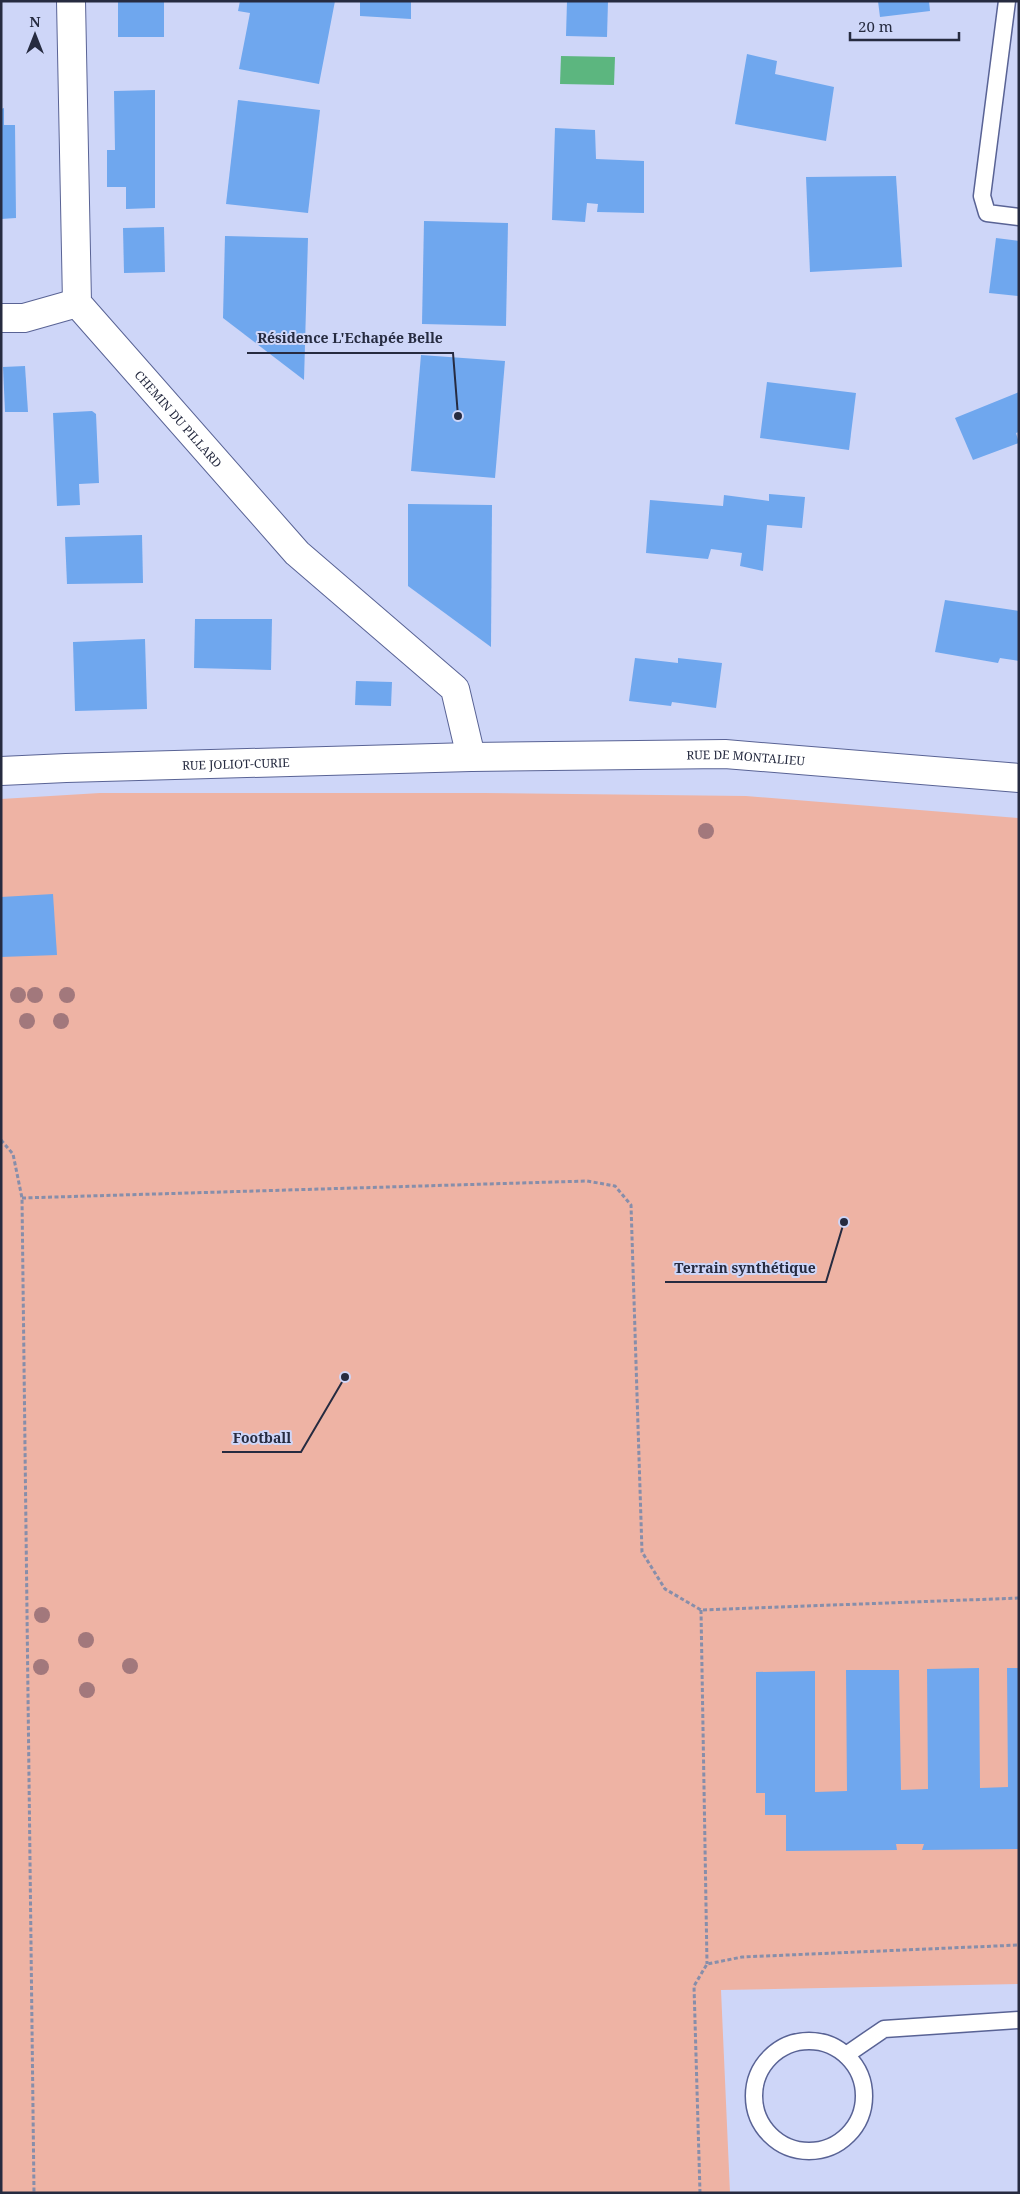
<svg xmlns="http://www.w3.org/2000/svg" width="1020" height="2194" viewBox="0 0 1020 2194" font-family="'Noto Serif',serif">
<rect width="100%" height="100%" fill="#ced6f8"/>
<path fill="#eeb3a4" d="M 100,793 L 483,793 L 746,796 L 1019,818 L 1019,1984 L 721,1990 L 730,2193 L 1,2193 L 1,799 Z"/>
<path fill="#5cb67f" d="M 561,56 L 615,57 L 614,85 L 560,84 Z"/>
<g fill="#6fa7ee">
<rect x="118" y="1" width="46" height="36"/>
<path d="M 240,1 L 335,1 L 319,84 L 239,69 L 250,13 L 238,11 Z"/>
<path d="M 360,1 L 411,1 L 411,19 L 360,16 Z"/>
<path d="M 567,1 L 608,1 L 607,37 L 566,36 Z"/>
<path d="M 878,1 L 929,1 L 930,11 L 880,17 Z"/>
<path d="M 747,54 L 777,61 L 775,74 L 834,87 L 826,141 L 735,124 Z"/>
<path d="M 155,90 L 155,208 L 126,209 L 126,187 L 107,187 L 107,150 L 115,150 L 114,91 Z"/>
<path d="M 238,100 L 320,110 L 308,213 L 226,204 Z"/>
<path d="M 4,108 L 4,125 L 15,125 L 16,218 L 1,219 L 1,109 Z"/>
<path d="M 555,128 L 595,130 L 596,159 L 644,161 L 644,213 L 597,212 L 598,204 L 587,203 L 585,222 L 552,220 Z"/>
<path d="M 896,176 L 902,267 L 810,272 L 806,177 Z"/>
<path d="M 424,221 L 508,223 L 506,326 L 422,324 Z"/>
<path d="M 164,227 L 165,272 L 124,273 L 123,228 Z"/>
<path d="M 225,236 L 308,238 L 304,380 L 223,318 Z"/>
<path d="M 996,238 L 1019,241 L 1019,296 L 989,293 Z"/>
<path d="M 421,355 L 505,361 L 495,478 L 411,471 Z"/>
<path d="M 25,366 L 28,412 L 5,412 L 3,367 Z"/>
<path d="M 767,382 L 856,393 L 849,450 L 760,438 Z"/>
<path d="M 1019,392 L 1019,432 L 1016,433 L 1019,443 L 973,460 L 955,418 Z"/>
<path d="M 92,411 L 96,414 L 99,483 L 79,484 L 80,505 L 57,506 L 53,413 Z"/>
<path d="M 769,494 L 805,497 L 802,528 L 767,525 L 763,571 L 740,566 L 742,553 L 711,549 L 708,559 L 646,553 L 650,500 L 723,506 L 724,495 L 769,501 Z"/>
<path d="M 408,504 L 492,505 L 491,647 L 408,586 Z"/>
<path d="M 142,535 L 143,583 L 67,584 L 65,537 Z"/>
<path d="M 945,600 L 1019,611 L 1019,661 L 1000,658 L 998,663 L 935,652 Z"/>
<path d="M 195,619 L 272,619 L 271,670 L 194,668 Z"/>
<path d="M 145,639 L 147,709 L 75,711 L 73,642 Z"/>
<path d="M 635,658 L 678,663 L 678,658 L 722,663 L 716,708 L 672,702 L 671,706 L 629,701 Z"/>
<path d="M 356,681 L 392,682 L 391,706 L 355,705 Z"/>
<path d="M 53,894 L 57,955 L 1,957 L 1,897 Z"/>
<path d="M 979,1668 L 980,1788 L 1008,1787 L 1007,1668 L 1019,1668 L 1019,1849 L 922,1850 L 924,1844 L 896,1844 L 897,1850 L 786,1851 L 786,1815 L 765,1815 L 765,1793 L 756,1793 L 756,1672 L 815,1671 L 815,1792 L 847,1791 L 846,1670 L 899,1670 L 901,1790 L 928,1789 L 927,1669 Z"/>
</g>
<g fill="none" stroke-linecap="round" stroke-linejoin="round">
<g stroke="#596395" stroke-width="19">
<g id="service">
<path d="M 1007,1 L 982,196 L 987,213 L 1019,217"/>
<circle cx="809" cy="2096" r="55"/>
<path d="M 846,2055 L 884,2029 L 1019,2020"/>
</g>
</g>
<g stroke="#596395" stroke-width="30">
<g id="minor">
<path id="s1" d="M 71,1 L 77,303 L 297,553 L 455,689 L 471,757"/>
<path d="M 1,318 L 24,318 L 77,303"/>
</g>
</g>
<g stroke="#596395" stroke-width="30">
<g id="tertiary">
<path id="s2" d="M 1,771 L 66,768 L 471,757 L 725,754 L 1019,778"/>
</g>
</g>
<g stroke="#878eaa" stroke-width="3" stroke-dasharray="4 2.5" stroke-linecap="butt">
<path d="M 1,1140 L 13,1154 L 22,1198 L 34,2193"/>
<path d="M 22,1198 L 587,1181 L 615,1186 L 631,1205 L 642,1552 L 665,1589 L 701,1610 L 1019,1598"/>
<path d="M 701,1610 L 707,1964"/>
<path d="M 700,2193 L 694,1986 L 707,1964 L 742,1957 L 1019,1945"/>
</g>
<use href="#service" stroke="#fff" stroke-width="16"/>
<use href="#minor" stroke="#fff" stroke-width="28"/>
<use href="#tertiary" stroke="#fff" stroke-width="28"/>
</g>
<g fill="#a2787c">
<circle cx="706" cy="831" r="8"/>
<circle cx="18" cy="995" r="8"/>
<circle cx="35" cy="995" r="8"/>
<circle cx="67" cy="995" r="8"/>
<circle cx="27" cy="1021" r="8"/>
<circle cx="61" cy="1021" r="8"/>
<circle cx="42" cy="1615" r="8"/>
<circle cx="86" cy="1640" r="8"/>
<circle cx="130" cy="1666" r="8"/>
<circle cx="41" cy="1667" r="8"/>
<circle cx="87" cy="1690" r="8"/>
</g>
<g text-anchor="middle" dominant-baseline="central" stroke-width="4" stroke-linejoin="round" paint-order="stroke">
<g font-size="12" fill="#262b40" stroke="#ced6f8">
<text stroke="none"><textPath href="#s1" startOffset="456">CHEMIN DU PILLARD</textPath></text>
<text stroke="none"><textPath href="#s2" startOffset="745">RUE DE MONTALIEU</textPath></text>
<text stroke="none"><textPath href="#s2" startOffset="235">RUE JOLIOT-CURIE</textPath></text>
</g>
</g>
<path fill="none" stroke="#262b40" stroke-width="2" d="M458 416L453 353H247M844 1222L826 1282H665M345 1377L301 1452H222"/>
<g fill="#262b40" stroke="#ced6f8" stroke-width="2">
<circle cx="458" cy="416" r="5"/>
<circle cx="844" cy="1222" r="5"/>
<circle cx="345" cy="1377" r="5"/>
</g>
<g font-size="14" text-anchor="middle" font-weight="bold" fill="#262b40" stroke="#ced6f8" stroke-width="4" stroke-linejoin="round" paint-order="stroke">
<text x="350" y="343">Résidence L'Echapée Belle</text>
<text x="745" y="1273">Terrain synthétique</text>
<text x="262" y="1443">Football</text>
</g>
<rect width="1020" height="2194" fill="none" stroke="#262b40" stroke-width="5"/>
<g transform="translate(35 35)" stroke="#ced6f8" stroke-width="4" paint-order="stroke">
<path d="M0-4L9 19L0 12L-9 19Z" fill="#262b40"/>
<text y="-8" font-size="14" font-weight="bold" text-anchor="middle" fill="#262b40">N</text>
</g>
<path d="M850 32v8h109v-8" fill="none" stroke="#262b40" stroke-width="2.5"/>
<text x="858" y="32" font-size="15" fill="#262b40" stroke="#ced6f8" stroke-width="4" paint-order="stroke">20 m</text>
</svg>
